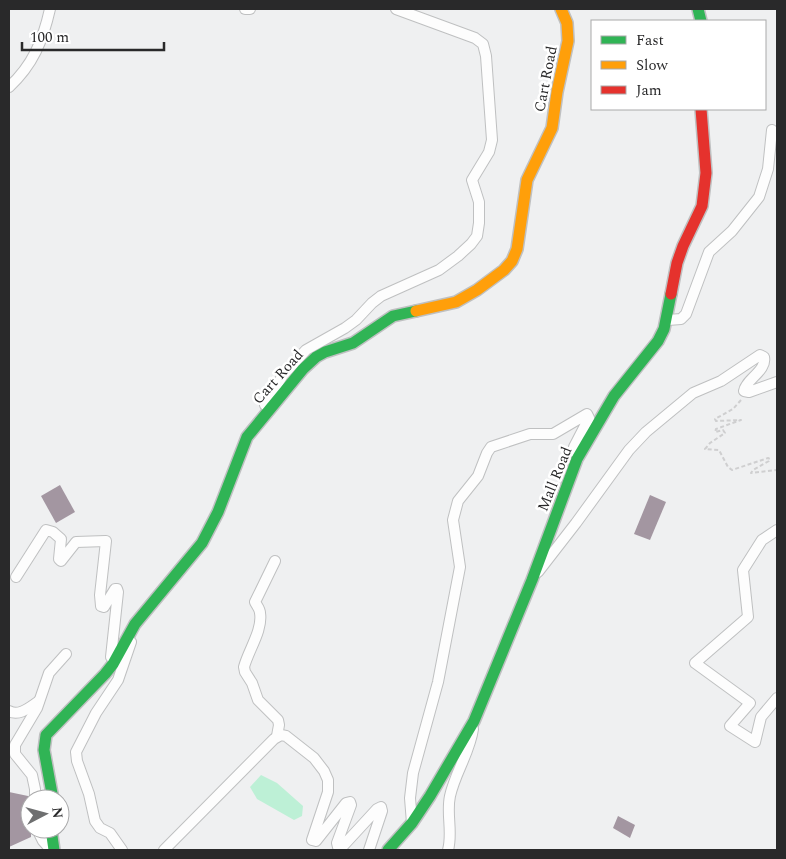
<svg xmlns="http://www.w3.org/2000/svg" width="786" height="859" viewBox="0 0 786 859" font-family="Spectral,serif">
<rect width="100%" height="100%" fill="#eff0f1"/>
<path fill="#bdf0d6" d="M 261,775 L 277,783 L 303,806 L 302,816 L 294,820 L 257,799 L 250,787 Z"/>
<g fill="#a396a1">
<path d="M 60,485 L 75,512 L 56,523 L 41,496 Z"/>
<path d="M 650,495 L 666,502 L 650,540 L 634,534 Z"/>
<path d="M 9,792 L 28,796 L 30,803 L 31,832 L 31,837 L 9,847 Z"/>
<path d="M 618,816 L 635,825 L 630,838 L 613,828 Z"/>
</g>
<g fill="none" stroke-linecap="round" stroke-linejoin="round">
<g stroke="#bfc0c1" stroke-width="12">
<g id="street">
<path d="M 245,9 L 250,9"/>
<path d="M 9,87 C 33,65 43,40 50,9"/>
<path d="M 668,320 L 681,319 L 686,314 L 709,252 L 732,231 L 759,197 L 768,169 L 772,130"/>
<path d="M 265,405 L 283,375 L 306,350 L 345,328 L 356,320 L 372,303 L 381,296 L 439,270 L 458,256 L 471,244 L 477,236 L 479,223 L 479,202 L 472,180 L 489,152 L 492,140 L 486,56 L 483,44 L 475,38 L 396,9"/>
<path d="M 777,530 L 762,540 L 743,570 L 748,617 L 695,663 L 750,703 L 730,726 L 755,742 L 761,717 L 777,698"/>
<path d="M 275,561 L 255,602 C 257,606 260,609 260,613 C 263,630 248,651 244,667 L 245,672 L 252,683 L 258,700 L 278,720 L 279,725 L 277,736"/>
<path d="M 538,572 L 576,523 L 629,450 L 646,432 L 693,393 L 721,381 L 760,355 L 764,357 C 767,371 746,379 744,391 L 749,392 L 777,382"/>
<path d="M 16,577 L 46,530 L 53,532 L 61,539 L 59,559 L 61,561 L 76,542 L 106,541 L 100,595 L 101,606 L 104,607 L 115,589 L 117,589 L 118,592 L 111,657"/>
<path d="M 9,711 C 19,717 30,707 39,701"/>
<path d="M 35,799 L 35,789 L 32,775 L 15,754 L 15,745 L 37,708 L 49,673 L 66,654"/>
<path d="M 412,823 L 410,798 L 413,773 L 438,682 L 460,567 L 453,520 L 458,501 L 478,476 L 487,453 L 491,447 L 530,434 L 553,434 L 587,414 L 589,418 L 574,447 L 578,457"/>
<path d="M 37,829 L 43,841 L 51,850"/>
<path d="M 122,850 L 110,833 L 100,828 L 95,821 L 89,794 L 77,761 L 76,752 L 96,713 L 118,680 L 131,642"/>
<path d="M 164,850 L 274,739 L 281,735 L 286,736 L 314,758 L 324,771 L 328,780 L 328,792 L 312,840 L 316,841 L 346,803 L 350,802 L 351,805 L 337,843 L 338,847 L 342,847 L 377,809 L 381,807 L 382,811 L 369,850"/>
<path d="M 448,850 C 453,832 446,814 450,796 C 455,773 470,752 473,729"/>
</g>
</g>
<g stroke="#bfc0c1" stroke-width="14">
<g id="fast">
<path d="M 698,9 L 701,21"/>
<path d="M 53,799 L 44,750 L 46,735 L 105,674 L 113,664 L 135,624 L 202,543 L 218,512 L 247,437 L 303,369 L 316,357 L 325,352 L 353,343 L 393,316 L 416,311"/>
<path d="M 51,829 L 54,850"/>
<path d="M 388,850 L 412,823 L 430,796 L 474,721 L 532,580 L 577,459 L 614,396 L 658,341 L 664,329 L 671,294"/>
</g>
</g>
<g stroke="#bfc0c1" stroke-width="14">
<path id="slow" d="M 416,311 L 456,302 L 477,290 L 504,270 L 512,261 L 517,249 L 527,180 L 552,128 L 557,92 L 568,41 L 567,23 L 561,9"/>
</g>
<g stroke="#bfc0c1" stroke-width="14">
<path id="jam" d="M 671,294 L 677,263 L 683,246 L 702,206 L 706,173 L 701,109"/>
</g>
<path stroke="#cfcfd0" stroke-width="2" stroke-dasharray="4 2.5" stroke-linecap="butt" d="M 741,400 L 733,409 L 715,419 L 716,421 L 741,420 L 716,429 L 715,432 L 723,430 L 725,433 L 710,443 L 705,449 L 719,450 L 728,467 L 732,470 L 768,458 L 770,459 L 769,461 L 753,470 L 751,473 L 777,470"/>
<use href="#street" stroke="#fdfdfd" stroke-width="10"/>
<use href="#fast" stroke="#30b455" stroke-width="11"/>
<use href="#slow" stroke="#ff9f0a" stroke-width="11"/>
<use href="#jam" stroke="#e5322d" stroke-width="11"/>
</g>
<g text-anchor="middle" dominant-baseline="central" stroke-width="5" stroke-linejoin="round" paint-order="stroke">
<g font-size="15" fill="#29292a" stroke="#fff">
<text transform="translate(546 79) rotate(-79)">Cart Road</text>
<text transform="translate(278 377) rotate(-48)">Cart Road</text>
<text transform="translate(555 479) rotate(-68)">Mall Road</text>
</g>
</g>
<rect width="786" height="859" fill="none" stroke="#29292a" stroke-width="20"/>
<rect x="591" y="20" width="175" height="90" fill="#ffffff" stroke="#a9a9aa"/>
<rect x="601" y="36" width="25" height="8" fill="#30b455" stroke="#a9a9aa"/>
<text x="636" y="45" font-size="15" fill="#29292a">Fast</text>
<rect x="601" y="61" width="25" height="8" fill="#ff9f0a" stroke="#a9a9aa"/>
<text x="636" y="70" font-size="15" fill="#29292a">Slow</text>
<rect x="601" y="86" width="25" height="8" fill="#e5322d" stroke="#a9a9aa"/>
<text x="636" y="95" font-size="15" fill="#29292a">Jam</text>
<g transform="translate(45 814) rotate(84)"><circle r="24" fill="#ffffff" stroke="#a9a9aa"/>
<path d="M0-4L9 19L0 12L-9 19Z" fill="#6e6f70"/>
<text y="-8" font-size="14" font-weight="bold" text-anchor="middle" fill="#29292a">N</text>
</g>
<path d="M22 42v8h142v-8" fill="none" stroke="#29292a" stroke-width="2.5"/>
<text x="30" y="42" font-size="15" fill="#29292a" stroke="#ffffff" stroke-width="4" paint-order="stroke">100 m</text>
</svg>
